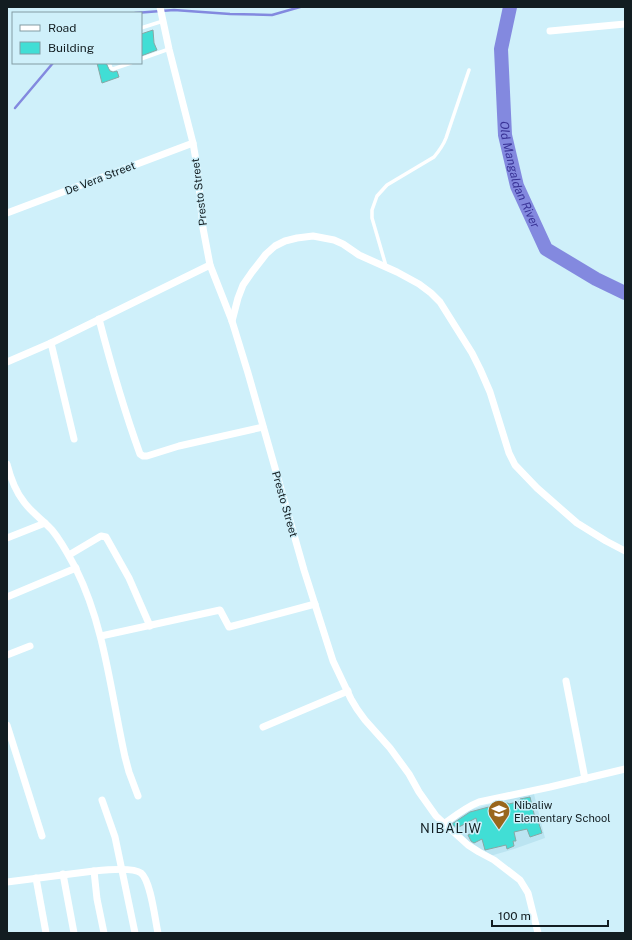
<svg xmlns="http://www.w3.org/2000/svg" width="632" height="940" viewBox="0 0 632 940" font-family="'Public Sans',sans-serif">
<rect width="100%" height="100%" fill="#cff0fa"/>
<path fill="#bbe4f1" d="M 534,794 L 545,838 L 514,849 L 490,856 L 474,848 L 448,823 L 460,813 L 498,802 Z"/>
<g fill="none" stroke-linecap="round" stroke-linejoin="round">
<g stroke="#8389df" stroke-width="2.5">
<path d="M 135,13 L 174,10 L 230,14 L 272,15 L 300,7"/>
<path d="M 15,108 L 53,63"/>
</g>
<path stroke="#8389df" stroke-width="14" id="s1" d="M 510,7 L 501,49 L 505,135 L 517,186 L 546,249 L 596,279 L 625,293"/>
</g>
<g fill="#41ded5" stroke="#87a8a5">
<path d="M 153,30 L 154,43 L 157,50 L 141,56 L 141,34 Z"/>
<path d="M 97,63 L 106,63 L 110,71 L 113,72 L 117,71 L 119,77 L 102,83 Z"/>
<path d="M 530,797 L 535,818 L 537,818 L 542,833 L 530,837 L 527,829 L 514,832 L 516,841 L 513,841 L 514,846 L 507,849 L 506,845 L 485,850 L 482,839 L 474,843 L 471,841 L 468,835 L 479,830 L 476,818 L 457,828 L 452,824 L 470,812 L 500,804 L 508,803 L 509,804 L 521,801 L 520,799 Z"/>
</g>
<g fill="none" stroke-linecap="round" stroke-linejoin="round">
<g stroke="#fff" stroke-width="3.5">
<path d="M 141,28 L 163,21"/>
<path d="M 141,59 L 169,49"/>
<path d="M 109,63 L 111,68 L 113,69 L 131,63"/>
<path d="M 386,266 L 372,218 L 372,210 L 377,196 L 387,185 L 434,157 C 439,151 443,146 446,138 L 469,70"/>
</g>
<g stroke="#fff" stroke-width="7">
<path d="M 160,7 L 169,49 L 193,143 L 197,166 L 203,228 L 210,265 L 232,321 L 248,373 L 304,570 L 333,661 L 351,699 L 357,709 L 365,720 L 390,748 L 409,774 L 419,792 L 436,816 L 468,845 L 479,852 L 494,860 L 520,880 L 528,893 L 538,933"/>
<path d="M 550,31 L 625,24"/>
<path d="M 7,213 L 193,143"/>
<path d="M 99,319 C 111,365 124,410 140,454 L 143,456 L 147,456 L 179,446 L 263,427"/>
<path d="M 232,321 L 238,298 L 243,285 L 252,272 L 266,254 L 275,246 L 285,241 L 297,238 L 313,236 L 334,240 L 343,244 L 359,255 L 397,272 L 419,284 L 431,293 L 440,302 L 472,353 L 480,369 L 490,392 L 509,453 L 515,465 L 537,488 L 577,523 L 606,541 L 625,551"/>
<path d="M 51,343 L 74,439"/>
<path d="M 7,362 L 51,343 L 210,265"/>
<path d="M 7,464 C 10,476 16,492 24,502 C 32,513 43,520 52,530 C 62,542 69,556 76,569 C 105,627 111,694 125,757 L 129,772 L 138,796"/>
<path d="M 7,538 L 45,523"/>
<path d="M 69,555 L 101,536 L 106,537 L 129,578 L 150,626"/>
<path d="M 7,597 L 76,568"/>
<path d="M 101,636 L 220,610 L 229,627 L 315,604"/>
<path d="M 7,655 L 30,646"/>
<path d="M 566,681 L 580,753 L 585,779"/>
<path d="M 7,725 L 42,836"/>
<path d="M 263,727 L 348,691"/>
<path d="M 102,800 L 115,837 L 135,933"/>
<path d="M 444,824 C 456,815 466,807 479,802 L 550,787 L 625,769"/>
<path d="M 94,871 C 104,870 133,867 141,873 C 151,881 155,920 158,933"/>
<path d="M 63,874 L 74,933"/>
<path d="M 36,878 L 46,933"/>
<path d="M 7,882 L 94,871 L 97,899 L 104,933"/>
</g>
</g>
<defs>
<g id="school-pin" transform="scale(1.15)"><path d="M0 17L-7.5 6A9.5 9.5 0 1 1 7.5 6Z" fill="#99661c" stroke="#cff0fa"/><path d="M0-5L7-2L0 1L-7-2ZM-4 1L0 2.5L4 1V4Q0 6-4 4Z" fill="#fff"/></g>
</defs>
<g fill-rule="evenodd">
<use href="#school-pin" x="499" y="811"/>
</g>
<g text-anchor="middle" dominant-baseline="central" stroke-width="3" stroke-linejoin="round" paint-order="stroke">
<g font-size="11" fill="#121d21" stroke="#cff0fa">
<text transform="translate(100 178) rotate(-21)">De Vera Street</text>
<text transform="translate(199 192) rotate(-97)">Presto Street</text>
<text transform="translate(285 504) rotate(74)">Presto Street</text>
</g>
<g font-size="11" fill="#121d21" stroke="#cff0fa" text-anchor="start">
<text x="514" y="805">Nibaliw<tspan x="514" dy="13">Elementary School</tspan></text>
</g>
<g font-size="12" font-style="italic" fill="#3a3497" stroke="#cff0fa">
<text stroke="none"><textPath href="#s1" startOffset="171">Old Mangaldan River</textPath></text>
</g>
<g font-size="13" letter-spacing="1" fill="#121d21" stroke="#cff0fa">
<text x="451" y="828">NIBALIW</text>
</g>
</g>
<rect width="632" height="940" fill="none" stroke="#121d21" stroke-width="16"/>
<rect x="12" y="12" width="130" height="52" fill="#cff0fa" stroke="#839ca3"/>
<rect x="20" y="25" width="20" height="6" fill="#ffffff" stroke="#839ca3"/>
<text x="48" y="32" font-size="12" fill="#121d21">Road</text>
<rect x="20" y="42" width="20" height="12" fill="#41ded5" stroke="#839ca3"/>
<text x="48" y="52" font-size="12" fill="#121d21">Building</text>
<path d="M492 920v6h116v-6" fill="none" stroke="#121d21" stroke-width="2"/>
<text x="498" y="920" font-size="12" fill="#121d21" stroke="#cff0fa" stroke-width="3" paint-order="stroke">100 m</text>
</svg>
